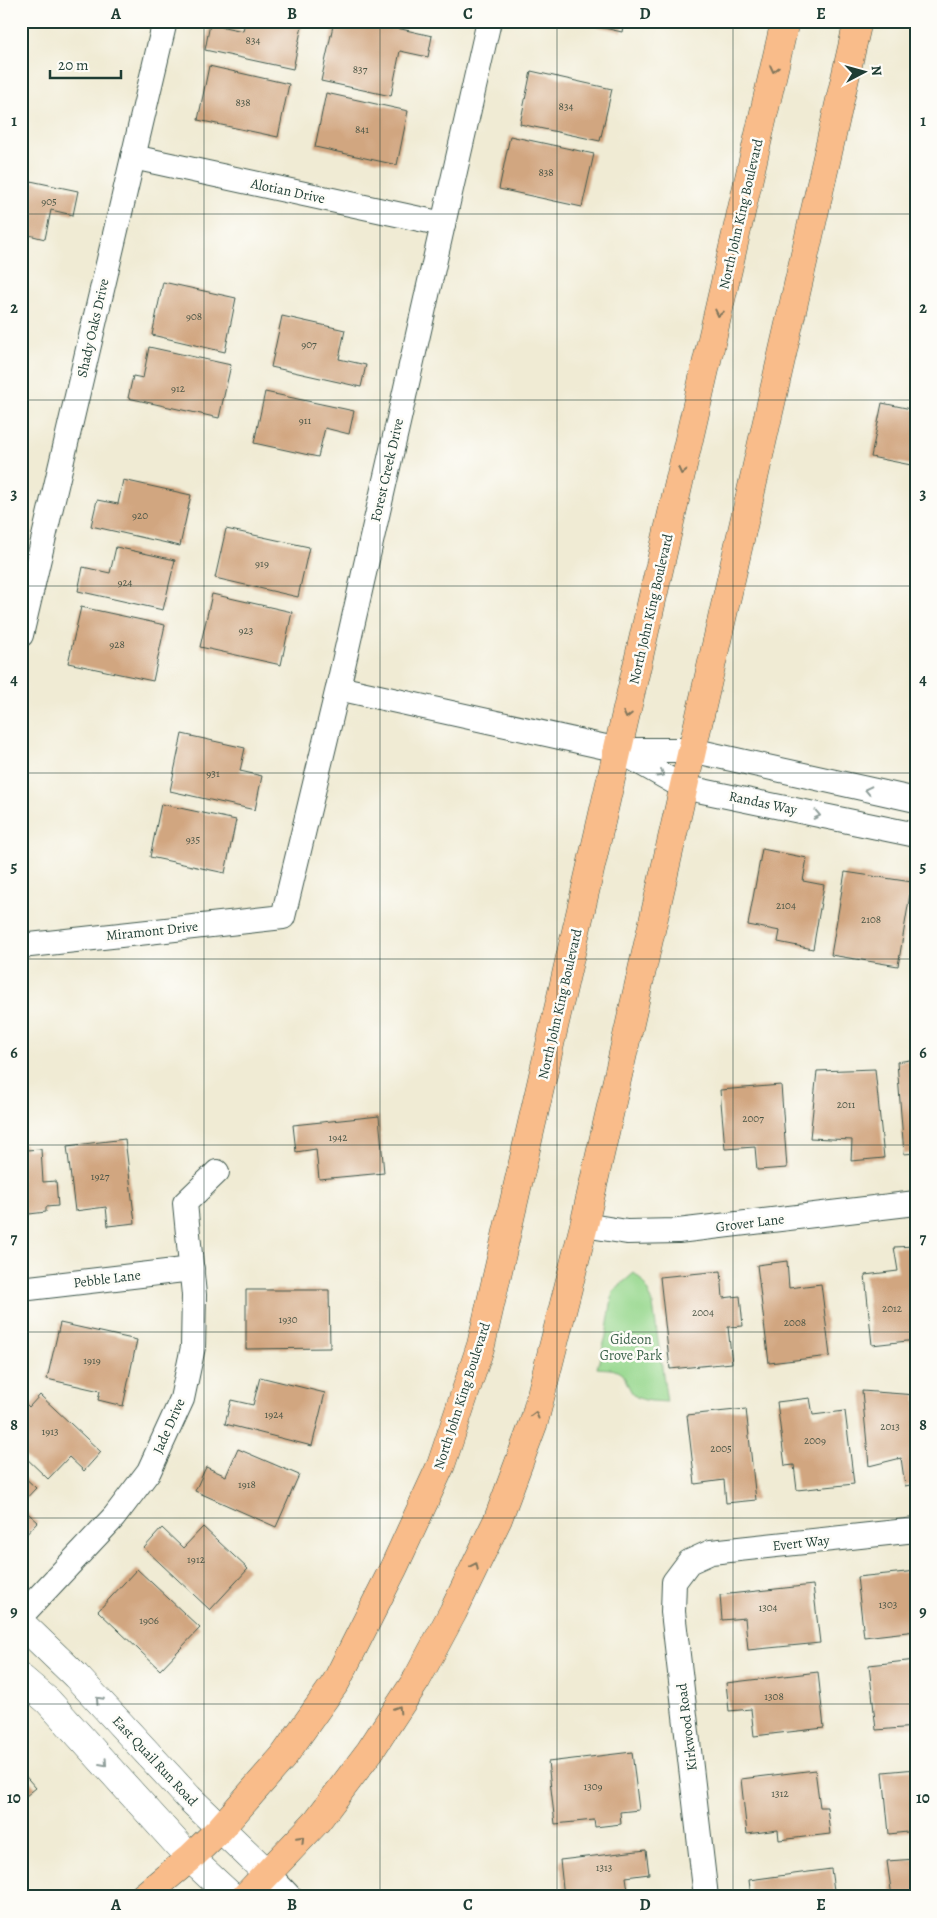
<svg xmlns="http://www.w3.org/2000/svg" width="937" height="1918" viewBox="0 0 937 1918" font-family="Alegreya,serif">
<rect width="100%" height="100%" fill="#fdfcf7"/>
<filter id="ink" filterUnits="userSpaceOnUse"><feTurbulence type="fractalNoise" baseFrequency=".02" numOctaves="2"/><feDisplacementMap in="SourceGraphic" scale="10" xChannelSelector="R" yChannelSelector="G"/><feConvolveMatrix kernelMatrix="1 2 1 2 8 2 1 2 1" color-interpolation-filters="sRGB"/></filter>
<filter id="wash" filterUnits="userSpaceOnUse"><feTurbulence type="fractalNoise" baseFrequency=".0096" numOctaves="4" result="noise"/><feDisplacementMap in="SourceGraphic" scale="20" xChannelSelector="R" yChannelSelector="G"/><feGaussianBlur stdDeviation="1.12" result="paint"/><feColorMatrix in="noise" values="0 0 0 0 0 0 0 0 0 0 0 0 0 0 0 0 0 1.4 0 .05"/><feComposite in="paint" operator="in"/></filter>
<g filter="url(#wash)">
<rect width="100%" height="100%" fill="#f0ebd4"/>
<path fill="#98d88f" stroke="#5c8a62" d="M 634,1273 C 644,1280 649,1293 653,1305 L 667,1402 C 657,1401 644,1402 635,1396 C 627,1389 627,1375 617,1371 C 612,1368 603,1369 597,1368 L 606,1336 L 613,1291 Z"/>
<g id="blocks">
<g fill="#d1a680">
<path d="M 245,21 L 303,21 L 293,69 L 205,50 L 210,24 L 243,31 Z"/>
<path d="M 334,21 L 366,21 L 432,36 L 428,57 L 400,51 L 391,96 L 321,81 Z"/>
<path d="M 573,21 L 624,21 L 622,32 Z"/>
<path d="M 209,66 L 289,84 L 278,137 L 198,120 Z"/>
<path d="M 531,71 L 612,89 L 600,141 L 520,124 Z"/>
<path d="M 326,93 L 408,111 L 397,165 L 315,147 Z"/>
<path d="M 510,136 L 594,154 L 582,207 L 499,189 Z"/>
<path d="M 21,179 L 78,191 L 73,215 L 51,210 L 45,239 L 21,233 Z"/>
<path d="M 163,282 L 236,298 L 225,352 L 152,335 Z"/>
<path d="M 282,316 L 345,330 L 339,359 L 366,365 L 361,387 L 271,367 Z"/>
<path d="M 149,347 L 231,365 L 219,418 L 128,398 L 133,376 L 143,378 Z"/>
<path d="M 265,392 L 354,411 L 349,434 L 325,428 L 318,457 L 254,443 Z"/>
<path d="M 882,403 L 916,410 L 916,466 L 871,457 Z"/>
<path d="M 123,480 L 191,495 L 180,546 L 91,526 L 97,500 L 118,504 Z"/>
<path d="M 226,529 L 309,547 L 298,597 L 215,578 Z"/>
<path d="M 116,547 L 175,560 L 163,610 L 78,591 L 83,567 L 110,573 Z"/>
<path d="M 212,594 L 292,612 L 281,665 L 200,647 Z"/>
<path d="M 81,607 L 165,625 L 153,681 L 68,663 Z"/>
<path d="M 182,734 L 245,748 L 240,771 L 262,776 L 255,810 L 170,791 Z"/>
<path d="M 161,804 L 236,820 L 225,873 L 150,857 Z"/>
<path d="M 762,849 L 807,858 L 803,881 L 824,885 L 813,949 L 778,942 L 780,931 L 748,925 Z"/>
<path d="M 845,872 L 912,882 L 898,966 L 831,955 Z"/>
<path d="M 916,1059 L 916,1153 L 904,1154 L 897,1062 Z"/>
<path d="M 875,1069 L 884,1158 L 851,1161 L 852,1140 L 810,1138 L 817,1071 Z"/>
<path d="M 781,1085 L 787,1168 L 757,1170 L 755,1147 L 725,1149 L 720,1090 Z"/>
<path d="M 379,1116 L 384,1173 L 319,1179 L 316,1149 L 296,1152 L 293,1125 Z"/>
<path d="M 125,1139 L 135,1223 L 108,1226 L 106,1207 L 75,1211 L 67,1146 Z"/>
<path d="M 21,1144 L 25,1144 L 26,1150 L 41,1149 L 43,1182 L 56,1181 L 58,1206 L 46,1207 L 46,1212 L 21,1215 Z"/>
<path d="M 916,1246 L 916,1340 L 872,1345 L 865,1275 L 898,1271 L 894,1247 Z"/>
<path d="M 787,1261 L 789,1288 L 821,1284 L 830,1356 L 769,1363 L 757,1265 Z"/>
<path d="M 721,1271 L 723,1298 L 740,1296 L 743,1326 L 728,1327 L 732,1363 L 670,1369 L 660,1277 Z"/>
<path d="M 246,1290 L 329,1290 L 330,1348 L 246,1349 Z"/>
<path d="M 60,1323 L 137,1340 L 123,1406 L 98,1400 L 100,1391 L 47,1379 Z"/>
<path d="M 260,1377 L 325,1393 L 312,1446 L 225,1424 L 231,1400 L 253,1405 Z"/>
<path d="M 862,1391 L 916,1395 L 916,1484 L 905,1486 L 901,1458 L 869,1466 Z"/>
<path d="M 40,1395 L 101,1452 L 84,1471 L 69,1457 L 48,1479 L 21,1453 L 21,1410 L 26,1404 L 29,1407 Z"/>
<path d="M 810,1398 L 813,1415 L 845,1411 L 854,1484 L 797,1490 L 794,1465 L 785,1466 L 777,1402 Z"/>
<path d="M 746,1409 L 756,1500 L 726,1503 L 724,1480 L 695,1484 L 687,1415 Z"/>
<path d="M 238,1449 L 299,1475 L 276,1527 L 195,1491 L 206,1467 L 226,1476 Z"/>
<path d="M 21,1474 L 36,1488 L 21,1504 Z"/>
<path d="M 21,1507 L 38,1522 L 21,1540 Z"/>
<path d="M 203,1527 L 248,1569 L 210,1610 L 144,1548 L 162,1528 L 183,1548 Z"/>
<path d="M 137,1569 L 200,1628 L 160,1670 L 98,1611 Z"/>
<path d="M 916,1571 L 916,1631 L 864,1637 L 857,1577 Z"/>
<path d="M 813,1585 L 820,1643 L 748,1650 L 745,1618 L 722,1620 L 720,1595 Z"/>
<path d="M 916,1660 L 916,1727 L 876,1730 L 869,1665 Z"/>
<path d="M 818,1672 L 824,1728 L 754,1736 L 751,1709 L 729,1711 L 726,1683 Z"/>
<path d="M 632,1752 L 639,1810 L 620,1812 L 621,1824 L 595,1827 L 594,1820 L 555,1824 L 548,1762 Z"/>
<path d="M 916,1769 L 916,1831 L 889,1834 L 883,1772 Z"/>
<path d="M 815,1770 L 820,1807 L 827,1807 L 830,1834 L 779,1840 L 778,1830 L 747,1834 L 741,1779 Z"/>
<path d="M 21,1771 L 36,1788 L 21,1800 Z"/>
<path d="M 646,1850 L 649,1874 L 626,1877 L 629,1897 L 564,1897 L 560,1860 Z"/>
<path d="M 916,1859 L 916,1897 L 892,1897 L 887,1861 Z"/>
<path d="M 831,1869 L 835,1897 L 751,1897 L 749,1880 Z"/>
</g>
</g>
</g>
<g filter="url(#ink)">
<use href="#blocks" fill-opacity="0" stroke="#3e574c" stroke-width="1"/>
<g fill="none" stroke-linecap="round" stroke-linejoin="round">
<g stroke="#3e574c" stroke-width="26">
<g id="minor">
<path d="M 133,157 L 443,224"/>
<path d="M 21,635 L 165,21"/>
<path d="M 338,688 L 619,750 L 691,750 L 916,800"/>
<path d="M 620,751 L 683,787 L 916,835"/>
<path d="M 21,946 L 283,917 L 338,688 L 489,21"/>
<path d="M 584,1225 L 627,1232 L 678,1231 L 916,1203"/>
<path d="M 21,1289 L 192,1269"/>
<path d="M 21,1616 L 114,1517 L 149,1471 L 182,1399 L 193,1347 L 194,1295 L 185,1203 L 217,1172"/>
<path d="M 267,1873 L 290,1897"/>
<path d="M 706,1897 L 673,1612 L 674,1582 L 689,1562 L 711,1552 L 916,1530"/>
</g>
</g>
<g stroke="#3e574c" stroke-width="29">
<g id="tertiary">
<path d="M 21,1623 L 76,1676 L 189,1798 L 267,1873"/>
<path d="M 21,1678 L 48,1701 L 190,1858 L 232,1897"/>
</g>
</g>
<g stroke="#3e574c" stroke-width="29">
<g id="primary">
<path d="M 143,1897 L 190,1858 L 220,1829 L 283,1757 L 336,1682 L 394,1567 L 441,1465 L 481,1345 L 785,21"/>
<path d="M 245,1897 L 317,1821 L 370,1751 L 417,1679 L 453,1612 L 498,1519 L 534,1422 L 584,1225 L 858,21"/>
</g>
</g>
<use href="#minor" stroke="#fff" stroke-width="24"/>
<use href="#tertiary" stroke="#fff" stroke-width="28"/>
<use href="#primary" stroke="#f9bc8a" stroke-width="28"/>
</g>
<defs><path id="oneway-chevron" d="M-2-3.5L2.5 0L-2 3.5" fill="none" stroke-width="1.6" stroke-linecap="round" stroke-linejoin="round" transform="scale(1.25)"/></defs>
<g stroke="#81765b">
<use href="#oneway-chevron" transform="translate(774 69) rotate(103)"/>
<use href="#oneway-chevron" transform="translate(719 313) rotate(103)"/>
<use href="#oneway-chevron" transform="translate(682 471) rotate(103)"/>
<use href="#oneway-chevron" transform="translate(627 715) rotate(103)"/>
<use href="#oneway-chevron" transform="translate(535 1415) rotate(-75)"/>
<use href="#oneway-chevron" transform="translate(475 1566) rotate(-64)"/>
<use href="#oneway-chevron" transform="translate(398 1709) rotate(-57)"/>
<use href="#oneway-chevron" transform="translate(301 1839) rotate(-46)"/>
</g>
<g stroke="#8f9e9a">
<use href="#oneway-chevron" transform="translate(661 774) rotate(30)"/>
<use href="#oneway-chevron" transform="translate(868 790) rotate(-167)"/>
<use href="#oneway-chevron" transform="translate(817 815) rotate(12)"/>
<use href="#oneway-chevron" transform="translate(99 1700) rotate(-133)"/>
<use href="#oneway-chevron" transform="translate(104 1763) rotate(48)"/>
</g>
</g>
<path fill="none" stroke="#1f3d34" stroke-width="1" stroke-opacity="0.55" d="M 204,21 L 204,1897M 380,21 L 380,1897M 557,21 L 557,1897M 733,21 L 733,1897M 21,214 L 916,214M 21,400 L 916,400M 21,586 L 916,586M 21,773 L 916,773M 21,959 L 916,959M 21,1145 L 916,1145M 21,1332 L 916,1332M 21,1518 L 916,1518M 21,1704 L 916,1704"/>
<g text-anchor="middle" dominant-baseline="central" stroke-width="5" stroke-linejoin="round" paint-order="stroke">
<g font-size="11" fill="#4c5747">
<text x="253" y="40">834</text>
<text x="360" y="69">837</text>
<text x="243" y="102">838</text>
<text x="566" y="106">834</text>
<text x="362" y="129">841</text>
<text x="546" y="172">838</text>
<text x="49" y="201">905</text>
<text x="194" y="316">908</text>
<text x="309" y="344">907</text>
<text x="178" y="388">912</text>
<text x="305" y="420">911</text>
<text x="140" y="515">920</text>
<text x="262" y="563">919</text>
<text x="125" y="582">924</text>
<text x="246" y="630">923</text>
<text x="117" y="644">928</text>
<text x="213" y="773">931</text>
<text x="193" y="839">935</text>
<text x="786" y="905">2104</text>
<text x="871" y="919">2108</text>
<text x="846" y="1104">2011</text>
<text x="753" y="1118">2007</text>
<text x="338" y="1137">1942</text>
<text x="100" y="1176">1927</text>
<text x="892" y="1308">2012</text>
<text x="703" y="1312">2004</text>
<text x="288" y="1319">1930</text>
<text x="795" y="1322">2008</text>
<text x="92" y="1360">1919</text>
<text x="274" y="1414">1924</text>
<text x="890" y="1426">2013</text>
<text x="50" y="1431">1913</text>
<text x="815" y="1440">2009</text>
<text x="721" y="1448">2005</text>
<text x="247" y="1484">1918</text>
<text x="196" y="1559">1912</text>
<text x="888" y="1604">1303</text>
<text x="768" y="1607">1304</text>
<text x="149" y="1620">1906</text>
<text x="774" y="1696">1308</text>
<text x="593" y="1786">1309</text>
<text x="780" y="1793">1312</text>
<text x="604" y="1867">1313</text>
</g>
<g font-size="14" fill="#1f3d34" stroke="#fdfcf7">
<text transform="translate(288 191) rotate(12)">Alotian Drive</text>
<text transform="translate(741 214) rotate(-77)">North John King Boulevard</text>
<text transform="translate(93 328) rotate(-77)">Shady Oaks Drive</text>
<text transform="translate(387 470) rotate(-77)">Forest Creek Drive</text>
<text transform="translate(651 609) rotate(-77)">North John King Boulevard</text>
<text transform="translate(763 803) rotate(12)">Randas Way</text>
<text transform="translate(152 931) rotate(-6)">Miramont Drive</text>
<text transform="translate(560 1004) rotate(-77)">North John King Boulevard</text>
<text transform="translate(750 1223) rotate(-7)">Grover Lane</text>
<text transform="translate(107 1279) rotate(-7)">Pebble Lane</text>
<text transform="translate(462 1396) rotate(-72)">North John King Boulevard</text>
<text transform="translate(169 1426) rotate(-66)">Jade Drive</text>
<text transform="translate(801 1543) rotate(-6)">Evert Way</text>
<text transform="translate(687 1727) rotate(-97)">Kirkwood Road</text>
<text transform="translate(155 1761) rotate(47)">East Quail Run Road</text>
</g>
<g font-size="14" fill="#3d644b" stroke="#fdfcf7">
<text x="631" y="1339">Gideon<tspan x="631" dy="16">Grove Park</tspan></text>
</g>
</g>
<rect width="937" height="1918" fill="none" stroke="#fdfcf7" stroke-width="55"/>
<g transform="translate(864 72) rotate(84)" stroke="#fdfcf7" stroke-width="4" paint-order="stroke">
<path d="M0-4L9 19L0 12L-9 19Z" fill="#1f3d34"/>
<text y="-8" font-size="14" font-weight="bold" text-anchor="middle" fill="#1f3d34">N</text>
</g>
<path d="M50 70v8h71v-8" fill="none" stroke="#1f3d34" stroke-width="2.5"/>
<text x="58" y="70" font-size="15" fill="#1f3d34" stroke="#fdfcf7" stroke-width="4" paint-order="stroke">20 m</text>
<rect x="28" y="28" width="882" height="1862" fill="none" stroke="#1f3d34" stroke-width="2"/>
<g font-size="16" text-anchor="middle" font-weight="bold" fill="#1f3d34">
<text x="116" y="19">A</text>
<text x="292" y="19">B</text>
<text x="468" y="19">C</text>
<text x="645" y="19">D</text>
<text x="821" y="19">E</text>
<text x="14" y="126">1</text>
<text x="923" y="126">1</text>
<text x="14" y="313">2</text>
<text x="923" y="313">2</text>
<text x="14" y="499">3</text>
<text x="923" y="499">3</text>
<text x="14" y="685">4</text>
<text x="923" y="685">4</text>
<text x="14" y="872">5</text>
<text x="923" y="872">5</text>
<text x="14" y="1058">6</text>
<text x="923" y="1058">6</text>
<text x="14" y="1244">7</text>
<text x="923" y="1244">7</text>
<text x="14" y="1430">8</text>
<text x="923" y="1430">8</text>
<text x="14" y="1617">9</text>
<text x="923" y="1617">9</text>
<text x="14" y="1803">10</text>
<text x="923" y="1803">10</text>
<text x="116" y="1910">A</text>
<text x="292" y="1910">B</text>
<text x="468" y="1910">C</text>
<text x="645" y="1910">D</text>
<text x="821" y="1910">E</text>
</g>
</svg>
